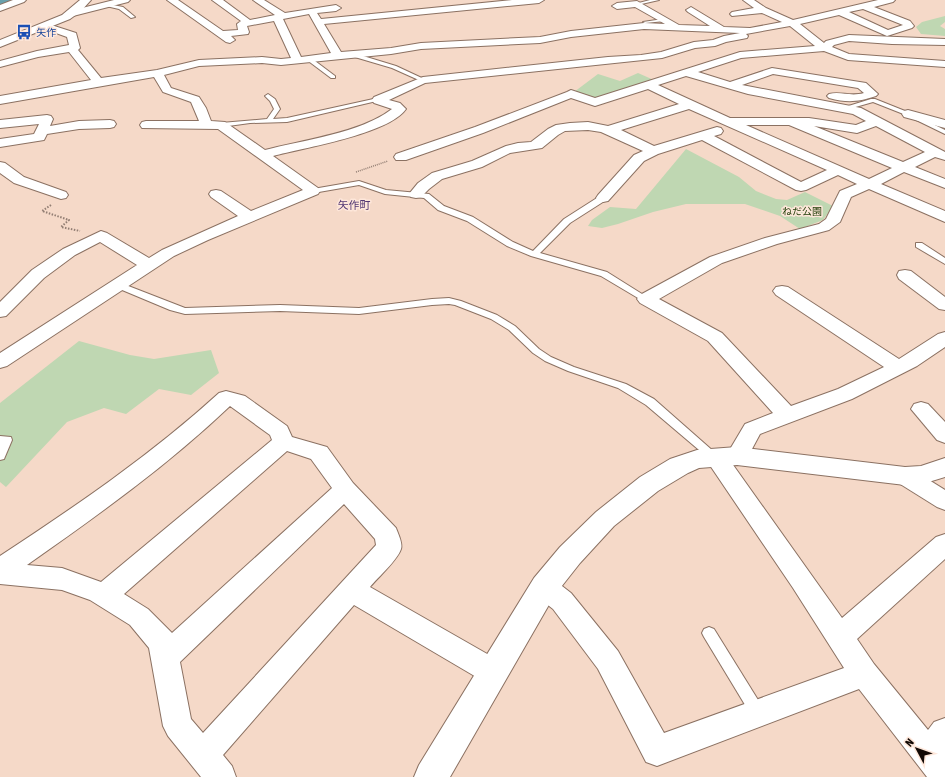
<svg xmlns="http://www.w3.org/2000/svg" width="945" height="777" viewBox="0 0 945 777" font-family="'Asap Condensed','Noto Sans JP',sans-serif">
<rect width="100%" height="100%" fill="#f5d9c8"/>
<g fill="#bfd7b2">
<path d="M 945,16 L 945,22 L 940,26 L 945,29 L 945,36 L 921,34 L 916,27 L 922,22 Z"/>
<path d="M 638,73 L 656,81 L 598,99 L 574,92 L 598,74 L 620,81 Z"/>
<path d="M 686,149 L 739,177 L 756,191 L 776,199 L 787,200 L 805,192 L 833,206 L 823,220 L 800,229 L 780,216 L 745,204 L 686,204 L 653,212 L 618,224 L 602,228 L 588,226 L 592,220 L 610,207 L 636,209 Z"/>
<path d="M 79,341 L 130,355 L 154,359 L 211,350 L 219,373 L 191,395 L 159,389 L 126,414 L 104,408 L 67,422 L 6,487 L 0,482 L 0,403 Z"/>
</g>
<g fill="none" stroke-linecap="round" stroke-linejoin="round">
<path fill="#69a0ac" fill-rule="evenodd" d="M 0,0 L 11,0 L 9,3 L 0,6 Z"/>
<g stroke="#8b7162" stroke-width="2">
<g id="lane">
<path d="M 650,0 L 659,0 L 637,5 L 635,4 Z"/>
<path d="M 108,4 L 123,7 L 135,17 L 131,18 L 119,9 L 106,6 Z"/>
<path d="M 663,19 L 665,21 L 645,23 L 643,22 Z"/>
<path d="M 350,52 L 396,66 L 426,80 L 421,81 L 392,68 L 348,55 L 348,53 Z"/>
<path d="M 307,58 L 311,58 L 335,76 L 335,78 L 331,78 L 307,60 Z"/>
<path d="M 268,94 L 275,99 L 280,109 L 273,119 L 287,118 L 378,98 L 381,100 L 287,122 L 250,123 L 221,127 L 218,125 L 221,123 L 267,119 L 274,109 L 270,101 L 265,96 Z"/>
<path d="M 871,99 L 875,99 L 910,113 L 945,130 L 945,134 L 906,115 L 873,102 L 845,110 L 842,108 Z"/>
<path d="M 359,181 L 386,190 L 429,194 L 444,206 L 473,217 L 513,242 L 533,251 L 564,219 L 600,196 L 606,196 L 606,200 L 570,223 L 540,253 L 607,272 L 650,299 L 649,301 L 643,301 L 601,276 L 531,256 L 507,246 L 467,221 L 438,210 L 424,198 L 385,194 L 359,185 L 313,193 L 309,191 L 313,189 Z"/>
<path d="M 916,243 L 922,243 L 945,258 L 945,264 L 916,247 Z"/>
<path d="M 118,282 L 185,308 L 280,305 L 359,308 L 432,299 L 449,298 L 461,301 L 497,315 L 515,326 L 539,349 L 551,357 L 574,367 L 626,384 L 654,399 L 721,458 L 720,461 L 716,462 L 712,461 L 646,405 L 618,388 L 568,371 L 545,361 L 533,353 L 509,330 L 491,319 L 455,305 L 449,304 L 432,305 L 359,314 L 280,311 L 185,314 L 170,310 L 115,287 L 114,285 L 115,283 Z"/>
<path d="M 0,436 L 11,437 L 12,440 L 4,459 L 0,460 Z"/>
<path d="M 709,627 L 714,629 L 763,708 L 765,713 L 763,718 L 758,720 L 753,718 L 704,637 L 702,633 L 704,629 Z"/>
</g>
</g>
<g stroke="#8b7162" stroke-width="2">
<g id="street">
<path d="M 13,0 L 26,0 L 24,2 L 0,11 L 0,5 Z"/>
<path d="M 114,0 L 130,0 L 128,2 L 73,16 L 68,13 L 70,11 Z"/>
<path d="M 167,0 L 178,0 L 223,31 L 238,30 L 237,24 L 241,21 L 212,0 L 223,0 L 250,20 L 275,15 L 253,0 L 264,0 L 285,13 L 336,5 L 341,8 L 336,11 L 317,13 L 321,19 L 512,0 L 544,0 L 539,3 L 324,24 L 341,52 L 391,48 L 421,43 L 540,37 L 571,31 L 644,23 L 665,24 L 635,7 L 617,9 L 612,6 L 617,3 L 637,1 L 679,25 L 710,26 L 688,12 L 686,10 L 691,7 L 724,27 L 750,28 L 782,22 L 762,13 L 732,16 L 730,14 L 732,12 L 754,8 L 743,0 L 754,0 L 766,8 L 793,20 L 878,0 L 895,0 L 893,2 L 874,7 L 910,21 L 914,26 L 912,28 L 887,36 L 839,15 L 800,24 L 824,43 L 826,41 L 849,35 L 945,39 L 945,45 L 892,44 L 849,41 L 834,45 L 832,47 L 849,54 L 945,61 L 945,67 L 848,60 L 824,51 L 741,58 L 698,72 L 730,82 L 772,68 L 866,83 L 878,94 L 876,96 C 857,102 848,103 829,98 L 827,96 L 829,94 C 841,91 850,97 864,93 L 858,88 L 773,74 L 742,85 L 861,108 L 945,152 L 945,160 L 935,157 L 915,167 L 945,179 L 945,188 L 904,172 L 881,184 L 945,211 L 945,222 L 869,189 L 851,197 L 840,222 L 829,230 L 777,244 L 722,263 L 659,299 L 722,333 L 791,406 L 838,389 L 884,367 L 776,295 L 773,291 L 776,287 L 782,286 L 788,287 L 899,359 L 938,334 L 945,332 L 945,347 L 917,366 L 852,399 L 760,434 L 745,462 L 737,464 L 731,462 L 842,618 L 936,537 L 945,534 L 945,559 L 857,639 L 874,664 L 928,730 L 934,722 L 945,718 L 945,777 L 927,777 L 859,689 L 657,766 L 646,762 L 598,669 L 553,609 L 535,595 L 531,587 L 535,579 L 544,576 L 553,579 L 571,593 L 618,651 L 664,733 L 844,668 L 793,588 L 705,458 L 708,452 C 715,450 721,449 726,456 L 745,424 L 773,413 L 708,341 L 640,303 L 637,299 L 640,295 L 710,257 L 765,238 L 819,224 L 826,219 L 840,191 L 857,184 L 838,175 L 806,190 L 801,191 L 796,190 L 702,140 L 658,154 L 644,161 L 608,201 L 603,202 L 598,201 L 596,198 L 598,195 L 634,155 L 643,151 L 601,132 L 588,130 L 565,131 L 558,135 L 542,148 L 510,153 L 482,167 L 442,179 L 429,189 L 421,197 L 416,198 L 411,197 L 409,194 L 418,183 L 432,173 L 472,161 L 506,146 L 518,143 L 531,142 L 548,129 L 556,125 L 570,123 L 588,122 L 608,126 L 679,104 L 648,89 L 595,106 L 571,98 L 483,133 L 406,160 L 396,160 L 394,157 L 396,154 L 475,127 L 567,92 L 571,90 L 595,98 L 740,52 L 815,46 L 790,26 L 746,34 L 748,36 L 747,38 L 726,42 L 715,46 L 695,48 L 662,58 L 425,83 L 389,100 L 400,103 L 406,109 C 389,134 303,148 273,156 L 318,188 L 320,191 L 318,194 L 208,240 L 174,256 L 7,366 L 0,368 L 0,353 L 137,265 L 100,242 L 75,255 L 44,278 L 6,316 L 0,317 L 0,302 L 32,270 L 63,249 L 101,231 L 107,233 L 149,258 L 162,250 L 238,216 L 211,197 L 209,194 L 211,191 L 216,190 L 221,191 L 251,211 L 303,190 L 218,129 L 142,128 L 140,125 L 142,122 L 146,121 L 199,121 L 191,102 L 163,92 L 154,77 L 0,104 L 0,96 L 91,80 L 69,52 L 38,57 L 0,67 L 0,61 L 37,51 L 69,45 L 67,37 L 42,28 L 40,26 L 42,24 L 45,23 L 76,33 L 80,48 L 78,50 L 101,78 L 157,70 L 199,60 L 262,57 L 281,59 L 291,58 L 274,21 L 247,26 L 249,32 L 248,34 L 231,36 L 235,40 L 230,43 L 226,42 ZM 863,9 L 903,25 L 888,30 L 849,12 ZM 309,14 L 331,53 L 301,57 L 283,19 ZM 644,29 L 740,33 L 724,36 L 713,40 L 694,42 L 661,52 L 641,55 L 608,57 L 423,77 L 374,97 L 372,100 L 374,103 L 392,109 C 361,133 303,140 265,150 L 225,122 L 211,121 L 206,108 L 199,97 L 171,88 L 164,75 L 199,66 L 262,63 L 281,65 L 391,54 L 421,49 L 540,43 L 571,37 ZM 686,76 L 748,94 L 853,114 L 866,121 L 856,125 L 809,118 L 730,118 L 658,85 ZM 689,109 L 827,170 L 801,182 L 714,136 L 721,134 L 723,131 L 721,128 L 717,127 L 654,146 L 621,130 ZM 746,125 L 789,125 L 892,168 L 869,179 ZM 814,126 L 857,133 L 876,126 L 925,152 L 903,162 Z"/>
<path d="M 908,110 L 945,120 L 945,128 L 904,117 L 902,114 L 904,111 Z"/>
<path d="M 47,115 L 51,116 L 53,119 L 50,126 L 79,121 L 110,120 L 114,121 L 116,124 L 114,127 L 110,128 L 79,129 L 47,134 L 44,140 L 0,147 L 0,139 L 34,134 L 39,124 L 0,128 L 0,120 Z"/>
<path d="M 0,162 L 5,163 L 24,177 L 66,192 L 68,195 L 66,198 L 61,199 L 14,183 L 0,173 Z"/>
<path d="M 905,270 L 911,271 L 945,297 L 945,310 L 939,309 L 899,279 L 897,275 L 899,271 Z"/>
<path d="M 226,391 L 245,396 L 287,426 L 292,437 L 327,447 L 353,483 L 396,528 C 398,534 403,543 401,549 C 397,561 378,577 370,587 L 503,663 L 507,672 L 503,681 L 493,685 L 483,681 L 354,605 L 223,755 L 232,766 L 236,777 L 201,777 L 168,736 L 163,726 L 149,648 L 130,625 L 90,600 L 62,590 L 0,584 L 0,556 C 76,506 151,455 219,393 ZM 230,406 L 270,435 L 272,440 L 101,582 L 62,568 L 27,565 C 98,515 167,466 230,406 ZM 287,451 L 311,459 L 332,488 L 172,633 L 148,609 L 124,594 ZM 344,504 L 375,539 L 376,545 L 203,733 L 191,719 L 180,662 Z"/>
<path d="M 921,402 L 928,404 L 945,422 L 945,443 L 937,440 L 911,409 L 914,404 Z"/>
<path d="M 905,467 L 913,470 L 945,490 L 945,510 L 937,507 L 897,482 L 894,476 L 897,470 Z"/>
</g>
</g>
<g stroke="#8b7162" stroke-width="2">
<g id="secondary">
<path d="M 80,0 L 91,0 L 81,11 L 70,19 L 0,47 L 0,40 L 62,15 Z"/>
<path d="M 737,447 L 905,467 L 921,466 L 945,458 L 945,477 L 922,484 L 905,485 L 737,465 L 699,468 L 688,473 L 658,491 L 614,526 L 580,563 L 554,596 L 450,777 L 414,777 L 419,765 L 534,578 L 560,547 L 596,512 L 640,477 L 670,459 L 697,450 Z"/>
</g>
</g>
<path stroke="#927e73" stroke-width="1.5" stroke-dasharray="1 1" stroke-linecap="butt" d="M 356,172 L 388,161"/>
<path stroke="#927e73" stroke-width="2" stroke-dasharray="1.5 1.5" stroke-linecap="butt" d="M 51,205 L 42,211 L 69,220 L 61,227 L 80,231"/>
<use href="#lane" fill="#fff" fill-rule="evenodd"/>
<use href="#street" fill="#fff" fill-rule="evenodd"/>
<use href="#secondary" fill="#fff" fill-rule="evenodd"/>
</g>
<defs>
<g id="bus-bare" transform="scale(1.2)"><path d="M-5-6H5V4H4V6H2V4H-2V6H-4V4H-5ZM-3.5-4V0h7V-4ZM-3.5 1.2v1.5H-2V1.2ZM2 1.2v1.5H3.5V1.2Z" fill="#1a4fb4" stroke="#fee7da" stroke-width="2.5" paint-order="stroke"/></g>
</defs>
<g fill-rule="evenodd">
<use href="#bus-bare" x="24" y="32"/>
</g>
<g text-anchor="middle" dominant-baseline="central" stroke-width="3" stroke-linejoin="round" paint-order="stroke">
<g font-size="10" fill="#164399" stroke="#fee7da" text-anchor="start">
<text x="36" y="32">矢作</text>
</g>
<g font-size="10" fill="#193800" stroke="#fee7da">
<text x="802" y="211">ねだ公園</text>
</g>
<g font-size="11" fill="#533874" stroke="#fee7da">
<text x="354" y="205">矢作町</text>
</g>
</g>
<g transform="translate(917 749) rotate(311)" stroke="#fee7da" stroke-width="3" paint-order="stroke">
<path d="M0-3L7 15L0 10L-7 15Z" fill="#120905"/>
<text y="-6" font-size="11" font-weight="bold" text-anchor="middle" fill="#120905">N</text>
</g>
</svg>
